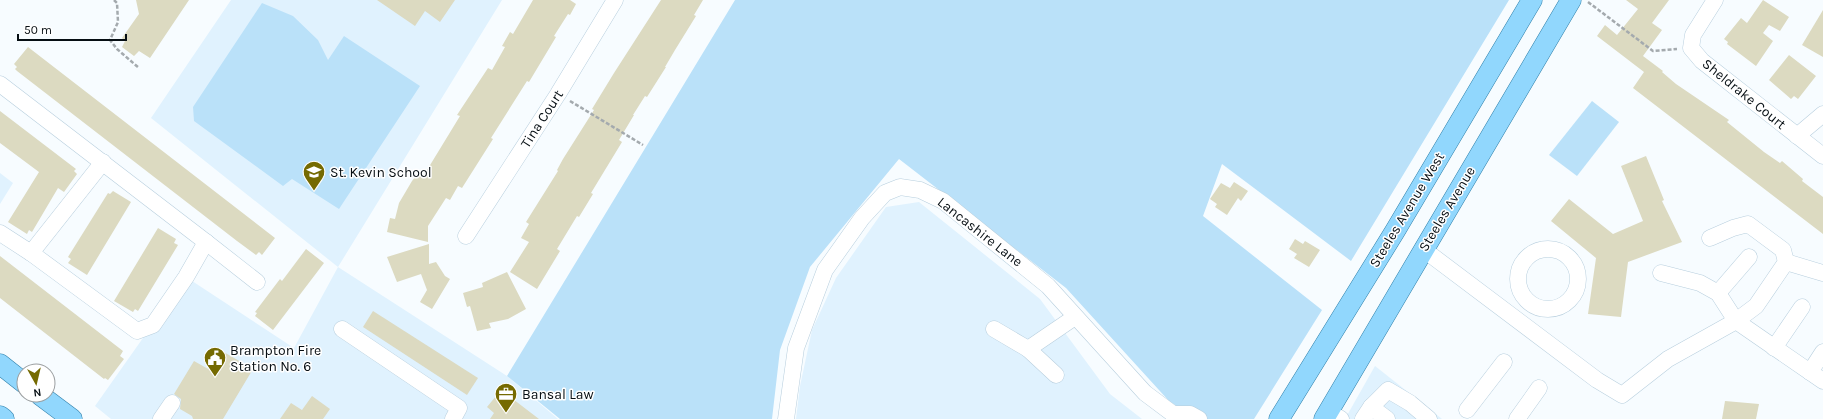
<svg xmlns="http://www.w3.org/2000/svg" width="1823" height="419" viewBox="0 0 1823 419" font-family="Karla,sans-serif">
<rect width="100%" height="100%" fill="#f7fcff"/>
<g fill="#e0f2fe">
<path d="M 231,0 L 502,0 L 338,267 L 507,376 L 558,419 L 111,419 L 95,406 L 186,277 L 294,348 L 338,267 L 151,118 Z"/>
<path d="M 0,173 L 13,183 L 0,204 Z"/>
<path d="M 919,202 L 1040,299 L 1110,394 L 1142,419 L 796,419 L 800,386 L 812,330 L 836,278 L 886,207 Z"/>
<path d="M 1375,366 L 1442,419 L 1345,419 Z"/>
</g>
<g fill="#bae1f9">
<path d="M 735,0 L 1509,0 L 1351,261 L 1222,164 L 1203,216 L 1322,310 L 1254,419 L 1196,419 L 1169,401 L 1066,288 L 899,159 L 810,267 L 780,350 L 772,419 L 560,419 L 507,376 Z"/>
<path d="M 262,3 L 293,16 L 318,40 L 328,60 L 344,36 L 420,86 L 339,209 L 292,179 L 283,186 L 194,121 L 193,107 Z"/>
<path d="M 1592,101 L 1619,122 L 1577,176 L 1549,155 Z"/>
</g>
<g fill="#dcdac1">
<path d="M 136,0 L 189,0 L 150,58 L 139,51 L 134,56 L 122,47 L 125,41 L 122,38 L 139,14 Z"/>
<path d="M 377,0 L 455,0 L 440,22 L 425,11 L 415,26 Z"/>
<path d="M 533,0 L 570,0 L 576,4 L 570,15 L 568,14 L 554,36 L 556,37 L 529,82 L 527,81 L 491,138 L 493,139 L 462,188 L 458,186 L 450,200 L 446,198 L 428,226 L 428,242 L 387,232 L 390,218 L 395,219 L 399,203 L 412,181 L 419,172 L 424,175 L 460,116 L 457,115 L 488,68 L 492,70 L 505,47 L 502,46 L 510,32 L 513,34 Z"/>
<path d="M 661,0 L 703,0 L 694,15 L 696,16 L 675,50 L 665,67 L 666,67 L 647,97 L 645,96 L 633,115 L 634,115 L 619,140 L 622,142 L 591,193 L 593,194 L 579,217 L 577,216 L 557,249 L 560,251 L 537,289 L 510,272 L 529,242 L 521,238 L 529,224 L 526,222 L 558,171 L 557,170 L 563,159 L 594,110 L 592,109 L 614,73 Z"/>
<path d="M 1626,0 L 1669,0 L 1652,23 L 1662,30 L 1643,56 L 1663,71 L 1662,72 L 1676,84 L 1729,120 L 1727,122 L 1764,152 L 1780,163 L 1782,161 L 1803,179 L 1802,181 L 1823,197 L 1823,234 L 1633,88 L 1644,72 L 1597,36 L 1605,25 L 1617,35 L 1638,9 Z"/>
<path d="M 1763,0 L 1789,17 L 1780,31 L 1769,25 L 1763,33 L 1773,41 L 1756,66 L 1727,44 L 1728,42 L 1724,39 L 1741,18 L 1747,23 Z"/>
<path d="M 1823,10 L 1823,57 L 1802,45 Z"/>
<path d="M 28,47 L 275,238 L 262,255 L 259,252 L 256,255 L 237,241 L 17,71 L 15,69 L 17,67 L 14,64 Z"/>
<path d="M 1789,55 L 1816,76 L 1798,99 L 1794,96 L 1791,99 L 1769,80 Z"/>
<path d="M 0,111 L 76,169 L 74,171 L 77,174 L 64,192 L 58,188 L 32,232 L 29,230 L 27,234 L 8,222 L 39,172 L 0,143 Z"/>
<path d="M 1646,156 L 1664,200 L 1662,201 L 1682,242 L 1628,262 L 1621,317 L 1588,314 L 1596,258 L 1551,221 L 1569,199 L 1613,234 L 1643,221 L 1621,166 Z"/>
<path d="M 1234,182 L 1248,191 L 1241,201 L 1238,198 L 1227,215 L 1215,207 L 1217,204 L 1210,199 L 1221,183 L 1230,188 Z"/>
<path d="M 113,191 L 131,202 L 87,275 L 68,263 L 71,259 L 68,257 L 108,193 L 110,194 Z"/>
<path d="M 158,228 L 176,239 L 174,243 L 178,245 L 138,311 L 135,309 L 133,312 L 114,301 Z"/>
<path d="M 1295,239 L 1303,244 L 1305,241 L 1320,250 L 1309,267 L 1294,258 L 1297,254 L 1289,249 Z"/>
<path d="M 429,244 L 429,264 L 436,262 L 445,276 L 450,279 L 432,309 L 420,302 L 427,290 L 421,274 L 397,282 L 387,257 Z"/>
<path d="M 306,249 L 324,263 L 273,330 L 255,316 L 257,313 L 255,312 L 280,279 L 282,281 Z"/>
<path d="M 0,256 L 123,351 L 120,356 L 124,359 L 108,380 L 105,378 L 104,379 L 0,298 Z"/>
<path d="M 507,272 L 526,309 L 508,319 L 489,323 L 491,328 L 477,331 L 470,306 L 467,307 L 463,293 L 483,287 L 482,283 Z"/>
<path d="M 373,311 L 478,378 L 467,395 L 363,327 Z"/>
<path d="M 222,351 L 253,369 L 223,419 L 193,419 L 192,416 L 180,409 L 181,399 L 174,394 L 194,361 L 210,370 Z"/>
<path d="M 501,390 L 539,419 L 490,419 L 494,413 L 487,407 Z"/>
<path d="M 312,396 L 330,409 L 323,419 L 280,419 L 291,403 L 302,410 Z"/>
<path d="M 1725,401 L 1759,404 L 1756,419 L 1722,419 Z"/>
</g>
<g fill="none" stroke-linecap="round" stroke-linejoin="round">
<g stroke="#b8cfde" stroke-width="17">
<g id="minor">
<path d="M 1715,0 L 1693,35 L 1691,48 L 1702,61 L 1823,156"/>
<path d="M 0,84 L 206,242 L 257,282"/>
<path d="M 1797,136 L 1823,114"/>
<path d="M 0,233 L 31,253 L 137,331 L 153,325 L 186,277 L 206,242"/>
<path d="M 466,236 L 558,94 L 615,0"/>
<circle cx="1548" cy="279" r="30"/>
<path d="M 1423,249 L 1597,380 L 1622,395 L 1668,359 L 1736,321 L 1823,381"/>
<path d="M 31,253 L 103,162"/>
<path d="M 1786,262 L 1823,273"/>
<path d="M 1661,273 L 1700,283 L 1718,293 L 1736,321 L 1756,306 L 1786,262 L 1783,250 L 1748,224 L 1733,228 L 1710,238"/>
<path d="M 1718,293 L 1749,257"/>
<path d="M 342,329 L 459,408 L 453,419"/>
<path d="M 994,329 L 1028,349 L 1056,375"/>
<path d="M 1774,348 L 1802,307"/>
<path d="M 1028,349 L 1075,317"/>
<path d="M 1810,372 L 1823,352"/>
<path d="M 1371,407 L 1387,419"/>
<path d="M 1467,410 L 1504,362"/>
<path d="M 1328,411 L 1341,419"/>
<path d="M 1173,414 L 1190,414 L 1199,419"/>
<path d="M 161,419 L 172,403"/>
<path d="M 786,419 L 796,348 L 825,270 L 862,218 L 885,193 L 900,187 L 920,190 L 943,201 L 1048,286 L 1145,393 L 1173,414 L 1175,419"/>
<path d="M 1363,419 L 1371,407 L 1388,390 L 1410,403 L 1429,419"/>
<path d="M 1517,419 L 1539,388"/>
</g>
</g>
<g stroke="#3080aa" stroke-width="21">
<g id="major">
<path d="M 0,364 L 24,383"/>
<path d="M 40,395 L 72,419"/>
<path d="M 0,416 L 4,419"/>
<path d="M 1279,419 L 1395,231 L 1532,0"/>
<path d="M 1324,419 L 1571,0"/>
</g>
</g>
<g stroke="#a4aaae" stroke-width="2.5" stroke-dasharray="4 2" stroke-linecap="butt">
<path d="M 114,0 L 117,3 L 118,22 L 110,40 L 117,49 L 139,68"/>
<path d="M 1588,2 L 1653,51 L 1677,49"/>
<path d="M 570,101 L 643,145"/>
</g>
<use href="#minor" stroke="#fff" stroke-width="16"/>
<use href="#major" stroke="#91d7fd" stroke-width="20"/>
</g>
<defs>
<g id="school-pin" transform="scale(1.15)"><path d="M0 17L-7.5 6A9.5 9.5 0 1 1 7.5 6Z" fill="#756a01" stroke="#fff"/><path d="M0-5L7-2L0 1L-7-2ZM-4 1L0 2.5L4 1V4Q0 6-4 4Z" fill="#fff"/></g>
<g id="civic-pin" transform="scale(1.15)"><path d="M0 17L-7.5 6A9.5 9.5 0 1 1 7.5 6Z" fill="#756a01" stroke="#fff"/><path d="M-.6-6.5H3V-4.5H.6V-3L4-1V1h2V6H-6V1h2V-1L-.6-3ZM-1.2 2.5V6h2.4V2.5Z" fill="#fff"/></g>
<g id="office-pin" transform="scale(1.15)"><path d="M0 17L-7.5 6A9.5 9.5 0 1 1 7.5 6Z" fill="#756a01" stroke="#fff"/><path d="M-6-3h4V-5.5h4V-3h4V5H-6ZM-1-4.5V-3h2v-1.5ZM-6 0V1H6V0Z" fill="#fff"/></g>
</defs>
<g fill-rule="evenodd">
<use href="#school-pin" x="314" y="172"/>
<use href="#civic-pin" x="215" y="358"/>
<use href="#office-pin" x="506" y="394"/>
</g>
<g text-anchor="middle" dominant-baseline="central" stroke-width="3" stroke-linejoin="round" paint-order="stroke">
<g font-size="14" fill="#060e13" stroke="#fff">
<text transform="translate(1744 94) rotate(39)">Sheldrake Court</text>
<text transform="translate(542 119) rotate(-57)">Tina Court</text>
<text transform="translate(1447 209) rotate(-59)">Steeles Avenue</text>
<text transform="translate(1407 210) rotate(-59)">Steeles Avenue West</text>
<text transform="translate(980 232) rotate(38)">Lancashire Lane</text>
</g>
<g font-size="14" fill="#060e13" stroke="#fff" text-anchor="start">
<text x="330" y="172">St. Kevin School</text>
<text x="230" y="350">Brampton Fire<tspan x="230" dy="16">Station No. 6</tspan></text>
<text x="522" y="394">Bansal Law</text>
</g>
</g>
<g transform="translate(36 383) rotate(172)"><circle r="19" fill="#ffffff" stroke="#9b9fa1"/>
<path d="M0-3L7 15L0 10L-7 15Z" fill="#756a01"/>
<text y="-6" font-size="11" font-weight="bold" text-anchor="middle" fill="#060e13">N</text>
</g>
<path d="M18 34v6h108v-6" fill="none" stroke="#060e13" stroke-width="2"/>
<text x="24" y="34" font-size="12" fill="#060e13" stroke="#ffffff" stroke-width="3" paint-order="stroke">50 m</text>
</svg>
